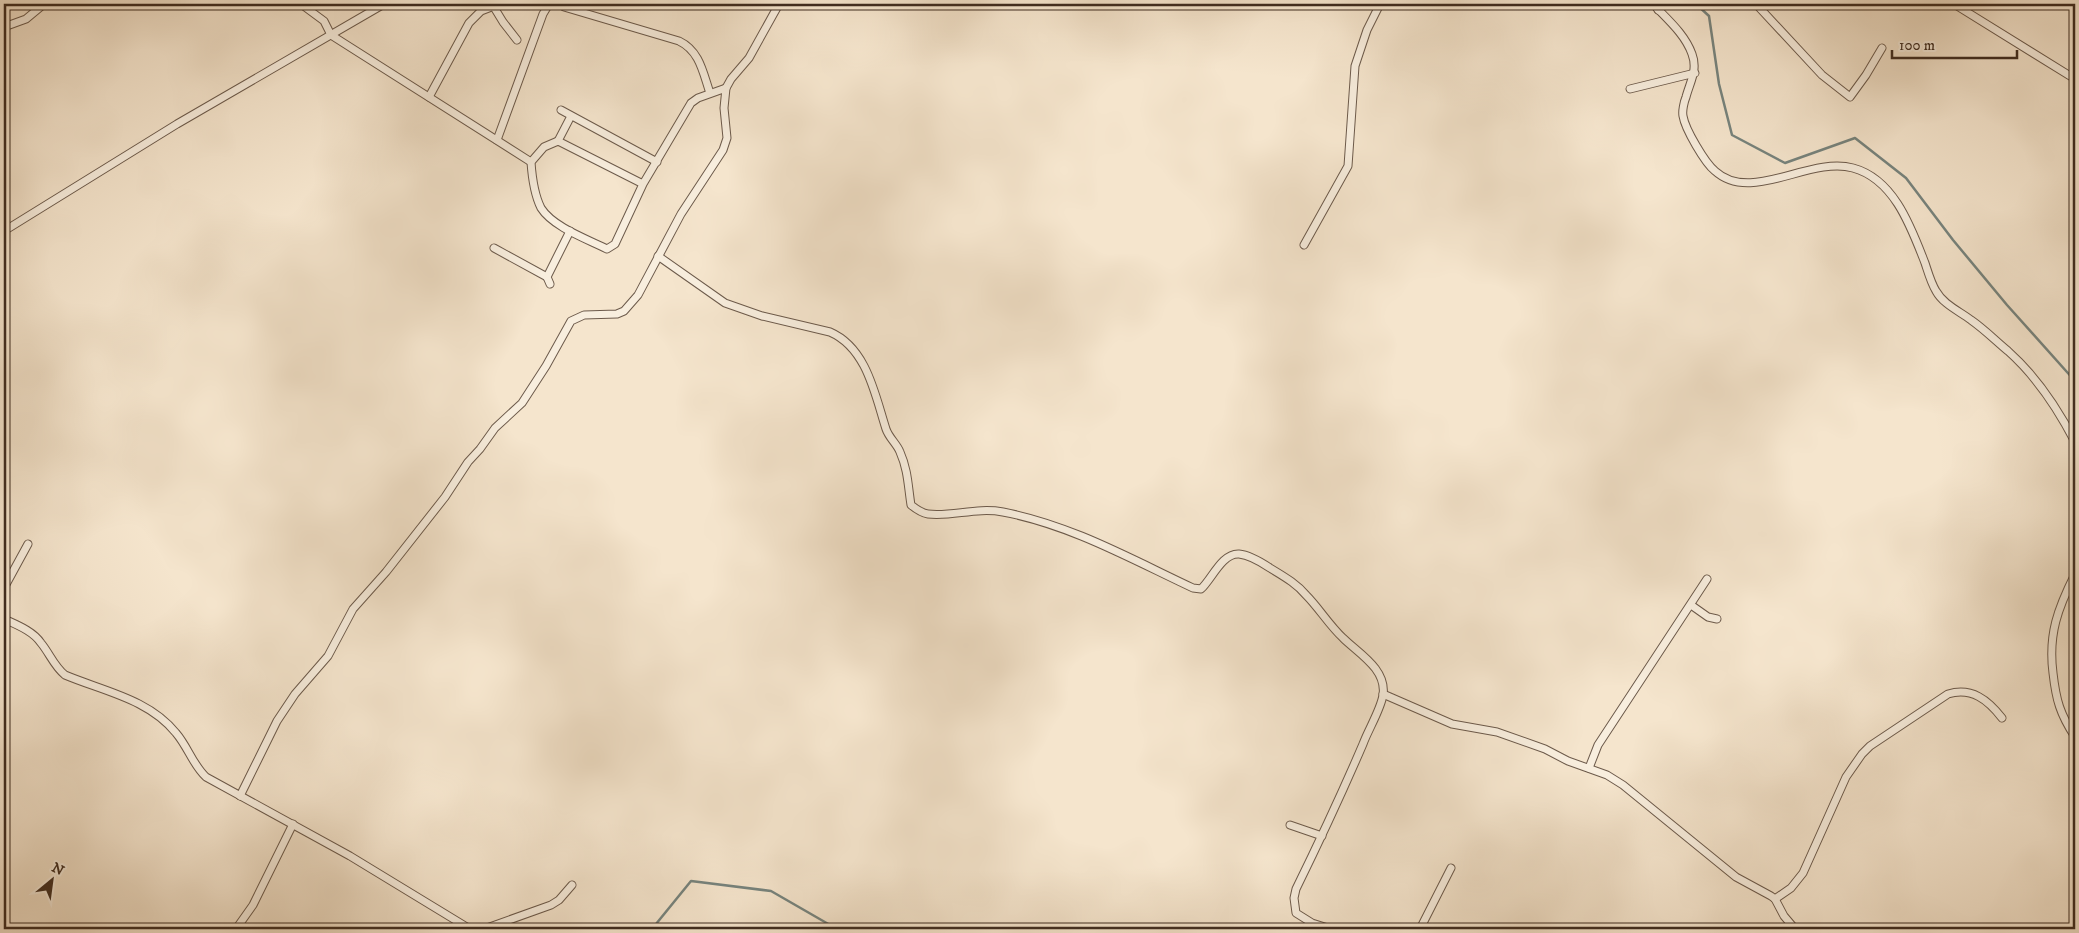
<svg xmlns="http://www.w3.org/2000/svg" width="2079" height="933" viewBox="0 0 2079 933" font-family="'IM FELL DW Pica',serif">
<rect width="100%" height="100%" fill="#f5e5cd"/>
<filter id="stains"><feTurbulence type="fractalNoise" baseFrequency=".004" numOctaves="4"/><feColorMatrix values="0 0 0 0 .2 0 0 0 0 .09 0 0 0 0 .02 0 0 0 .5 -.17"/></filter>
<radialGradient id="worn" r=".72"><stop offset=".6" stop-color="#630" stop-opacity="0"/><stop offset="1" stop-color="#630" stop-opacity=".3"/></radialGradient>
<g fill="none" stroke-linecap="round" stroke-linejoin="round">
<g stroke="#77847e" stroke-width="2.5">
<path d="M 1696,4 L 1709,16 L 1719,84 L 1732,135 L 1785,163 L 1855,138 L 1906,178 L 1953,240 L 2007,305 L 2075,381"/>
<path d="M 4,5 L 6,4"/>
<path d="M 655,929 L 656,924 L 691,881 L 771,891 L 837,929"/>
</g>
<g stroke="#6c5a4b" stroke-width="9">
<g id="street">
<path d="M 301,4 L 324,21 L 331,35 L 531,162"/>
<path d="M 492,4 L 503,22 L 517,40"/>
<path d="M 1653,4 C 1667,19 1685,34 1692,54 C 1698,70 1690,82 1686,97 C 1684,102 1682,111 1683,116 C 1685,129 1705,163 1715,171 C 1751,204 1809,156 1853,168 C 1894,179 1911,227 1925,263 C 1928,272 1931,283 1936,291 C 1943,304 1959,311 1971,320 C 1984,329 1996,341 2008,351 C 2036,376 2058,409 2075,442"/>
<path d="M 1756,4 L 1822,75 L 1850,97 L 1866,75 L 1882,48"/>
<path d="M 1954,4 L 2075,79"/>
<path d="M 564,7 L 679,41 C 700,51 703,73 710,93"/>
<path d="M 1658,10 L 1666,4"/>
<path d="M 4,27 L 26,19 L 44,4"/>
<path d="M 1630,89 L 1695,73"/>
<path d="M 429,97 L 469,23 L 481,11 L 494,6"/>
<path d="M 561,110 L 657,162"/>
<path d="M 497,140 L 543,14 L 549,4"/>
<path d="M 558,141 L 571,116"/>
<path d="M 643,184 L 558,141 L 544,147 L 531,162 C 532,177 534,194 541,208 C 553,227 587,239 607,249 L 615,244 L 643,184 L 691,103 L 698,98 L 726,88"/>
<path d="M 4,231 L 177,124 L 384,4"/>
<path d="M 1304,245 L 1348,166 L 1355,66 L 1367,30 L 1380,4"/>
<path d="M 494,248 L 547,277"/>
<path d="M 658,256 L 725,303 L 762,316 L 830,332 C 867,348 875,395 886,429 C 889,438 897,444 900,452 C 908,470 908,486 911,505 C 916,509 921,513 928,514 C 952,517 976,507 1003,512 C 1071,525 1131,559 1193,588 L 1201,589 C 1212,579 1222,553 1239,554 C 1250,555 1261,562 1270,568 C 1283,576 1296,583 1306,595 C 1319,608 1329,625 1343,638 C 1358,653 1387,669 1383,695 C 1381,709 1368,730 1363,744 C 1342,793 1320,840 1296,889 L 1294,898 L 1296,913 L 1312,923 L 1331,929"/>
<path d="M 550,284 L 547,277 L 570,231"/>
<path d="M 2075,574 C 2058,608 2048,634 2053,673 C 2056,700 2060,714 2075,737"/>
<path d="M 4,588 L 28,544"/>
<path d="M 1691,605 L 1708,617 L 1717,619"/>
<path d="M 4,619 C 17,625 33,631 41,643 C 50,654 54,666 65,675 C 103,691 149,699 176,733 C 188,747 193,765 206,777 L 350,856 L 470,929"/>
<path d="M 1383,694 L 1452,724 L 1497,732 L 1545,749 L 1568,761 L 1607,775 L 1623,785 L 1736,877 L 1771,896 L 1775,899 L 1784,916 L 1795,929"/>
<path d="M 1589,768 L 1598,745 L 1707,579"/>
<path d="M 240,796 L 277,721 L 295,694 L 328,656 L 353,609 L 386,572 L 445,497 L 468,462 L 480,449 L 495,428 L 522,403 L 546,366 L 571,321 L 584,315 L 617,314 L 624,311 L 638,295 L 681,214 L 723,150 L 727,138 L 724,108 L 726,88 L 731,79 L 749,58 L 779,4"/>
<path d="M 1290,825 L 1322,836"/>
<path d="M 1775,899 L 1791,888 L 1803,873 L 1846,777 L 1862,754 L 1870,746 L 1948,694 C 1972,687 1988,700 2002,718"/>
<path d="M 236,929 L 253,905 L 293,824"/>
<path d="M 484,929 L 551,905 L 559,900 L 572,885"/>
<path d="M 1420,929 L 1451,868"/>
</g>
</g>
<use href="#street" stroke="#f8eede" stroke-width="7"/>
</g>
<rect width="2079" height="933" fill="none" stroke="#f5e5cd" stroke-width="20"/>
<rect x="5" y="5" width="2069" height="923" fill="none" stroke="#3f2c20" stroke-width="2.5"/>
<rect x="10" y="10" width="2059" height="913" fill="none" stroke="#3f2c20"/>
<g transform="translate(52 880) rotate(29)" stroke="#f8eede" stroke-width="4" paint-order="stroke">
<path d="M0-4L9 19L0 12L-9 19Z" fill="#3f2c20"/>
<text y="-8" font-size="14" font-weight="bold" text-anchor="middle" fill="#3f2c20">N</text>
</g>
<path d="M1892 50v8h125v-8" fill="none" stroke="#3f2c20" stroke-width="2.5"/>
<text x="1899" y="50" font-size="15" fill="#3f2c20" stroke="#f8eede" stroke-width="4" paint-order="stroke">100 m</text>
<rect width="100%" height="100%" filter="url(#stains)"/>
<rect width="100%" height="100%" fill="url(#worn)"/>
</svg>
